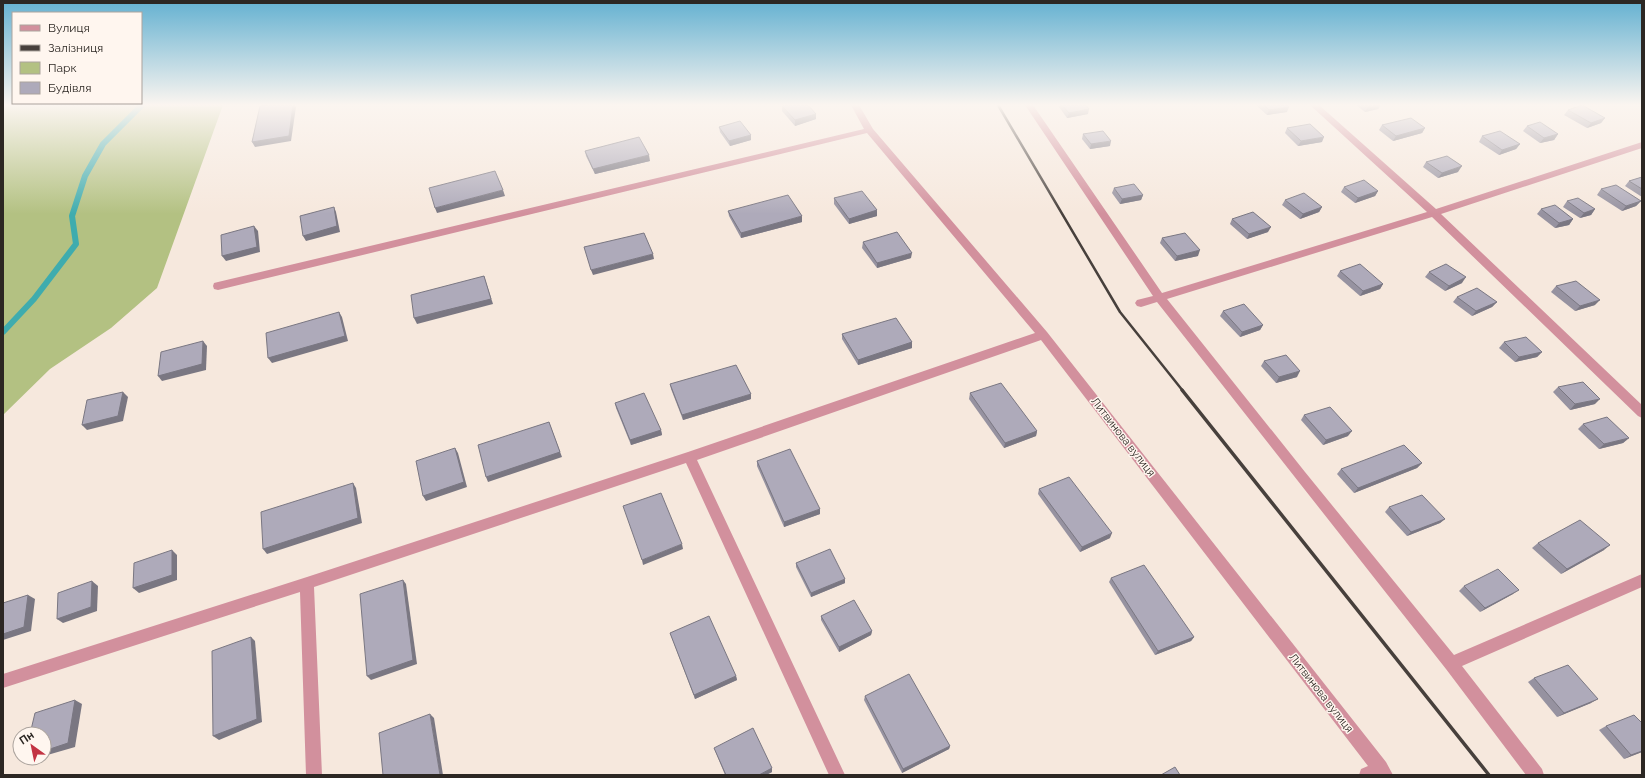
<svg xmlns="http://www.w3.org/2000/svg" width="1645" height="778" viewBox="0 0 1645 778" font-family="Raleway,sans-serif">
<rect width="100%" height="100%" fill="#f6e8dd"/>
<path fill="#b3c182" d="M 3,105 L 223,105 L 157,288 L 111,328 L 50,369 L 3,415 Z"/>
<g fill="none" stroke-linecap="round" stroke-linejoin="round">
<path stroke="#3facae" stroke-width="6" d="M 3,332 L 34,299 L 76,244 L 72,216 L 85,176 L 103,144 L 142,105"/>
<g fill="#d2909d" fill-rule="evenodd">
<path d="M 851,105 L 859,105 L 873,129 L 1047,332 L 1386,762 L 1393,775 L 1359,775 L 1361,769 L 1368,766 L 1041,340 L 697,460 L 845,775 L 829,775 L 686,463 L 314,587 L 322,775 L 306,775 L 300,592 L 3,688 L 3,674 L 307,577 L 688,452 L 1035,333 L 867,133 L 218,290 L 214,289 L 213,286 L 214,283 L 218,282 L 864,129 Z"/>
<path d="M 1025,105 L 1033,105 L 1162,293 L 1427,212 L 1310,105 L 1319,105 L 1436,209 L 1642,142 L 1642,148 L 1441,214 L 1642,405 L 1642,418 L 1638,416 L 1432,217 L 1167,299 L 1305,472 L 1454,655 L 1642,574 L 1642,587 L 1462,666 L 1542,769 L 1544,775 L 1526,775 L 1446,669 L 1157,302 L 1141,307 L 1137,306 L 1135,303 L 1137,300 L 1153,296 Z"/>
</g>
<path stroke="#47403c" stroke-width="2.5" d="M 998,105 L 1120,312 L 1183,391"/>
<path stroke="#47403c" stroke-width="3.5" d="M 1182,390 L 1489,775"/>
</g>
<g fill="#9692a0">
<path d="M 1060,105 L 1086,105 L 1088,114 L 1067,118 L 1059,107 Z"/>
<path d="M 1256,105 L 1287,105 L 1287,112 L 1267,115 Z"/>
<path d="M 1356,105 L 1381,105 L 1378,109 L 1365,112 Z"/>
<path d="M 782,106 L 816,114 L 816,119 L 795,126 L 782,111 Z"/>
<path d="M 1568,110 L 1605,118 L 1601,123 L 1587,128 L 1564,115 Z"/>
<path d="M 1382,125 L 1425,128 L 1422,133 L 1393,141 L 1379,130 Z"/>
<path d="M 1527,126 L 1558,134 L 1554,140 L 1540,143 L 1523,131 Z"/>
<path d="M 719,127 L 751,135 L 751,140 L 730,146 L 720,132 Z"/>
<path d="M 1287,128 L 1322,142 L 1298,146 L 1285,133 Z"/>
<path d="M 1083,134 L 1110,146 L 1090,149 L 1082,139 Z"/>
<path d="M 1482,136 L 1520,144 L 1516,149 L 1499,155 L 1479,142 Z"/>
<path d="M 585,151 L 650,161 L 595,174 L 586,156 Z"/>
<path d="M 1426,162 L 1458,172 L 1438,178 L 1423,167 Z"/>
<path d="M 1642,177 L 1642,197 L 1625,186 L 1629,181 Z"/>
<path d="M 1344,187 L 1378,191 L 1375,196 L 1355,203 L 1341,192 Z"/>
<path d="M 1114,188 L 1143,195 L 1141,200 L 1120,204 L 1112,193 Z"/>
<path d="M 1601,189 L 1641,201 L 1636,206 L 1622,211 L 1597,195 Z"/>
<path d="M 834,198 L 877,210 L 877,216 L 849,224 L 834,204 Z"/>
<path d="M 1285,200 L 1322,207 L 1319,212 L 1300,219 L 1282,205 Z"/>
<path d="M 1567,201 L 1595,209 L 1591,215 L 1580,218 L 1563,207 Z"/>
<path d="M 1541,209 L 1573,219 L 1569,225 L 1555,228 L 1537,214 Z"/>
<path d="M 728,211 L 802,222 L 741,238 L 729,216 Z"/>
<path d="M 1232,219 L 1268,232 L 1247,239 L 1230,224 Z"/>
<path d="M 1162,238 L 1198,256 L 1175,261 L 1160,243 Z"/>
<path d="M 863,242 L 911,258 L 877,268 L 862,248 Z"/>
<path d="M 1340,271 L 1383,284 L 1380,289 L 1360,296 L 1337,276 Z"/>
<path d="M 1429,272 L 1462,283 L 1445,291 L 1425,277 Z"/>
<path d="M 1556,286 L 1595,305 L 1575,311 L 1551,292 Z"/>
<path d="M 1457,297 L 1497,302 L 1492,307 L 1472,316 L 1453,302 Z"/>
<path d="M 1223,311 L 1263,325 L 1260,330 L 1240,337 L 1220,316 Z"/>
<path d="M 842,334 L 912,342 L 912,348 L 858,365 L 842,339 Z"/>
<path d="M 1504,342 L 1542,352 L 1537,357 L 1515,362 L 1499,348 Z"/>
<path d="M 1264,361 L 1297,377 L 1276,383 L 1261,366 Z"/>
<path d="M 670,384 L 751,399 L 683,420 L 671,389 Z"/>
<path d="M 1558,387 L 1595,404 L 1570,410 L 1553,392 Z"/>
<path d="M 970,393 L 1037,431 L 1036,436 L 1004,448 L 969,399 Z"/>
<path d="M 615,403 L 661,430 L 662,435 L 631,445 L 616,408 Z"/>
<path d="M 1304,415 L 1348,436 L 1323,445 L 1301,420 Z"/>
<path d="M 1583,424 L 1629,438 L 1623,443 L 1599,449 L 1578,429 Z"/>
<path d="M 757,461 L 820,514 L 784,527 L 757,466 Z"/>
<path d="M 1422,463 L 1417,468 L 1354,493 L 1337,474 L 1341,469 Z"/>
<path d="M 1039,489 L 1110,538 L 1080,552 L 1038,494 Z"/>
<path d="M 1389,507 L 1445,519 L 1440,523 L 1407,536 L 1385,512 Z"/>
<path d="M 1538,543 L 1604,550 L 1561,574 L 1532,548 Z"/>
<path d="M 796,563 L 845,583 L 811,597 L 796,567 Z"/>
<path d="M 1111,578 L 1194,637 L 1191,641 L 1155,655 L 1109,582 Z"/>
<path d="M 1464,586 L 1513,594 L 1480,612 L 1459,591 Z"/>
<path d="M 821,616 L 872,631 L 871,635 L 839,652 L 821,620 Z"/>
<path d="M 670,633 L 736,676 L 737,680 L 695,699 Z"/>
<path d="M 1534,678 L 1591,703 L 1557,717 L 1528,682 Z"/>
<path d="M 865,696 L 950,746 L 949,749 L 902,773 L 864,700 Z"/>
<path d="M 1642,723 L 1642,752 L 1624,759 L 1599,730 L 1606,726 Z"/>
<path d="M 714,748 L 772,768 L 772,772 L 766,775 L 725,775 Z"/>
</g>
<g fill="#7a7782">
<path d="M 293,105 L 295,105 L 296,107 L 291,141 L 255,147 L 252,142 Z"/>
<path d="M 1376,105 L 1381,105 L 1378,109 L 1365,112 L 1368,107 Z"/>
<path d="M 1289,107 L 1287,112 L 1267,115 L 1269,110 Z"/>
<path d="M 1089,109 L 1088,114 L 1067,118 L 1069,113 Z"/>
<path d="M 816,114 L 816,119 L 795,126 L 795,120 Z"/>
<path d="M 1605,118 L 1601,123 L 1587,128 L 1591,123 Z"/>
<path d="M 1425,128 L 1422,133 L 1393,141 L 1396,136 Z"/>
<path d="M 1558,134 L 1554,140 L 1540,143 L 1544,138 Z"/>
<path d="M 751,135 L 751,140 L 730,146 L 729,141 Z"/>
<path d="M 1324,137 L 1322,142 L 1298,146 L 1301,141 Z"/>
<path d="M 1111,141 L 1110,146 L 1090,149 L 1091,144 Z"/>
<path d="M 1520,144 L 1516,149 L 1499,155 L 1502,150 Z"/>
<path d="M 649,155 L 650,161 L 595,174 L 593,169 Z"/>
<path d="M 1462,166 L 1458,172 L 1438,178 L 1442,173 Z"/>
<path d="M 503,190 L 505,196 L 437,213 L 435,208 Z"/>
<path d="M 1378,191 L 1375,196 L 1355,203 L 1358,198 Z"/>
<path d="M 1143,195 L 1141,200 L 1120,204 L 1122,199 Z"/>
<path d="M 1641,201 L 1636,206 L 1622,211 L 1626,206 Z"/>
<path d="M 334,207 L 336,212 L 340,232 L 306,241 L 303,236 Z"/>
<path d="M 1322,207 L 1319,212 L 1300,219 L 1303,214 Z"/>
<path d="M 1595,209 L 1591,215 L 1580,218 L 1584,213 Z"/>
<path d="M 877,210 L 877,216 L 849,224 L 849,219 Z"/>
<path d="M 802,216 L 802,222 L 741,238 L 741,233 Z"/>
<path d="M 1573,219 L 1569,225 L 1555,228 L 1559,223 Z"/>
<path d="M 254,226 L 258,231 L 260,252 L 226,261 L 222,256 Z"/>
<path d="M 1271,227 L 1268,232 L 1247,239 L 1249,234 Z"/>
<path d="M 1200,250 L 1198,256 L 1175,261 L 1177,256 Z"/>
<path d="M 912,253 L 911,258 L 877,268 L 877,263 Z"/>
<path d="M 653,254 L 654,259 L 593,275 L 591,270 Z"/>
<path d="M 484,276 L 493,304 L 417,324 L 414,318 Z"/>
<path d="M 1466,277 L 1462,283 L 1445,291 L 1449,286 Z"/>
<path d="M 1383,284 L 1380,289 L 1360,296 L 1363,291 Z"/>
<path d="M 1600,300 L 1595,305 L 1575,311 L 1580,306 Z"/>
<path d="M 1497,302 L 1492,307 L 1472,316 L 1476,311 Z"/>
<path d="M 339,312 L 342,317 L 348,341 L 272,363 L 268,358 Z"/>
<path d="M 1263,325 L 1260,330 L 1240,337 L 1242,332 Z"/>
<path d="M 203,341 L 207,346 L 206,370 L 162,381 L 158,376 Z"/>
<path d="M 912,342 L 912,348 L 858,365 L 858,360 Z"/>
<path d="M 1542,352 L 1537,357 L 1515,362 L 1519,357 Z"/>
<path d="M 1300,371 L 1297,377 L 1276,383 L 1279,377 Z"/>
<path d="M 123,392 L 128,397 L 123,421 L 87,430 L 82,425 Z"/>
<path d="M 751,394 L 751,399 L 683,420 L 682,415 Z"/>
<path d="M 1600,399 L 1595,404 L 1570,410 L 1575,404 Z"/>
<path d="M 549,422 L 562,457 L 488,482 L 486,477 Z"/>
<path d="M 661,430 L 662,435 L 631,445 L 630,440 Z"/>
<path d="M 1037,431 L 1036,436 L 1004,448 L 1005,443 Z"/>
<path d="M 1352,431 L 1348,436 L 1323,445 L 1326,440 Z"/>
<path d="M 1629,438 L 1623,443 L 1599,449 L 1604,444 Z"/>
<path d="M 455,448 L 458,453 L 467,487 L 426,501 L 423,496 Z"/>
<path d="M 1422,463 L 1417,468 L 1354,493 L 1358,488 Z"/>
<path d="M 353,483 L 356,488 L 362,523 L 267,554 L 263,549 Z"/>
<path d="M 820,509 L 820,514 L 784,527 L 784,522 Z"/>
<path d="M 1445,519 L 1440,523 L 1407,536 L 1411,532 Z"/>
<path d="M 1112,533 L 1110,538 L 1080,552 L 1082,547 Z"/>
<path d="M 682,544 L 683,549 L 643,565 L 642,560 Z"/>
<path d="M 1610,545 L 1604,550 L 1561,574 L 1567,569 Z"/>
<path d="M 172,550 L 177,555 L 177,580 L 139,593 L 133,588 Z"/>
<path d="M 845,579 L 845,583 L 811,597 L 811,593 Z"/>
<path d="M 403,580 L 406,584 L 417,664 L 371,680 L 367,676 Z"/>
<path d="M 92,581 L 98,586 L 97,611 L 63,623 L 57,619 Z"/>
<path d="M 1519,590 L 1513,594 L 1480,612 L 1485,608 Z"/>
<path d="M 28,595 L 35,599 L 31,631 L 3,640 L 3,634 Z"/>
<path d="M 872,631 L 871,635 L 839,652 L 839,647 Z"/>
<path d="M 251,637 L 255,641 L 262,722 L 219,740 L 213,736 Z"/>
<path d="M 1194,637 L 1191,641 L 1155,655 L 1158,651 Z"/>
<path d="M 736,676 L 737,680 L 695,699 L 694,695 Z"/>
<path d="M 1598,699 L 1591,703 L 1557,717 L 1564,713 Z"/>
<path d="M 75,700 L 82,704 L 75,747 L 44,756 L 44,751 Z"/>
<path d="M 430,714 L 434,718 L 443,775 L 440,775 Z"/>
<path d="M 950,746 L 949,749 L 902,773 L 903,769 Z"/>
<path d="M 1642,751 L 1642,752 L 1624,759 L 1631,755 Z"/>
<path d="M 30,758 L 39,758 L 33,760 Z"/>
<path d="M 772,768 L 772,772 L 766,775 L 759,775 Z"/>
</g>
<g fill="#aeaaba" stroke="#7a7782">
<path d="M 270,105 L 293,105 L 289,136 L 252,142 L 260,106 Z"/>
<path d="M 786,105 L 808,105 L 816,114 L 795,120 L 782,106 Z"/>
<path d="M 1062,105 L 1086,105 L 1089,109 L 1069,113 Z"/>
<path d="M 1264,105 L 1287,105 L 1289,107 L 1269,110 Z"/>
<path d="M 1365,105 L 1376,105 L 1368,107 Z"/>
<path d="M 1582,105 L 1605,118 L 1591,123 L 1568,110 Z"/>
<path d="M 1411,118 L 1425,128 L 1396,136 L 1382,125 Z"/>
<path d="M 740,121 L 751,135 L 729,141 L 719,127 Z"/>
<path d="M 1540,122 L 1558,134 L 1544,138 L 1527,126 Z"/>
<path d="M 1310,124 L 1324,137 L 1301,141 L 1287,128 Z"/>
<path d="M 1103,131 L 1111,141 L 1091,144 L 1083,134 Z"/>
<path d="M 1500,131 L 1520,144 L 1502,150 L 1482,136 Z"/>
<path d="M 639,137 L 649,155 L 593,169 L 585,151 Z"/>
<path d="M 1447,156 L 1462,166 L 1442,173 L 1426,162 Z"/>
<path d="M 495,171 L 503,190 L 435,208 L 429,188 Z"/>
<path d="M 1642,177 L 1642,189 L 1629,181 Z"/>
<path d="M 1364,180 L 1378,191 L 1358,198 L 1344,187 Z"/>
<path d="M 1134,184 L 1143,195 L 1122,199 L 1114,188 Z"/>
<path d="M 1616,185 L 1641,201 L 1626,206 L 1601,189 Z"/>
<path d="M 862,191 L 877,210 L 849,219 L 834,198 Z"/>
<path d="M 1304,193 L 1322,207 L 1303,214 L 1285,200 Z"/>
<path d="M 788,195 L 802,216 L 741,233 L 728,211 Z"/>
<path d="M 1578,198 L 1595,209 L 1584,213 L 1567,201 Z"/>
<path d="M 1555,205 L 1573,219 L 1559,223 L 1541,209 Z"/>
<path d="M 334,207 L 337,226 L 303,236 L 300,216 Z"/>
<path d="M 1253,212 L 1271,227 L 1249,234 L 1232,219 Z"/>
<path d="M 254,226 L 257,247 L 222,256 L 221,235 Z"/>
<path d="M 897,232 L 912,253 L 877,263 L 863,242 Z"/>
<path d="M 644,233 L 653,254 L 591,270 L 584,247 Z"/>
<path d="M 1185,233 L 1200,250 L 1177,256 L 1162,238 Z"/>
<path d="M 1360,264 L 1383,284 L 1363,291 L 1340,271 Z"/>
<path d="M 1446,264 L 1466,277 L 1449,286 L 1429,272 Z"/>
<path d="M 484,276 L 491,299 L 414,318 L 411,295 Z"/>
<path d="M 1576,281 L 1600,300 L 1580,306 L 1556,286 Z"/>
<path d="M 1477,288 L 1497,302 L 1476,311 L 1457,297 Z"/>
<path d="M 1244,304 L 1263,325 L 1242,332 L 1223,311 Z"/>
<path d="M 339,312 L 345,336 L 268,358 L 266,333 Z"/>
<path d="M 896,318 L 912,342 L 858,360 L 842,334 Z"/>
<path d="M 1526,337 L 1542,352 L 1519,357 L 1504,342 Z"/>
<path d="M 203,341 L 202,364 L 158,376 L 161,352 Z"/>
<path d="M 1286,355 L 1300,371 L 1279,377 L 1264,361 Z"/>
<path d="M 736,365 L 751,394 L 682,415 L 670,384 Z"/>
<path d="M 1583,382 L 1600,399 L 1575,404 L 1558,387 Z"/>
<path d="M 1001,383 L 1037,431 L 1005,443 L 970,393 Z"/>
<path d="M 123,392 L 118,416 L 82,425 L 87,400 Z"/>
<path d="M 644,393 L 661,430 L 630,440 L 615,403 Z"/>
<path d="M 1330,407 L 1352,431 L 1326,440 L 1304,415 Z"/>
<path d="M 1607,417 L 1629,438 L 1604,444 L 1583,424 Z"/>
<path d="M 549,422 L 560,452 L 486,477 L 478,445 Z"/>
<path d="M 1404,445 L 1422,463 L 1358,488 L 1341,469 Z"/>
<path d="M 455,448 L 464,482 L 423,496 L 416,461 Z"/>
<path d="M 790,449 L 820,509 L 784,522 L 757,461 Z"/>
<path d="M 1069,477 L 1112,533 L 1082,547 L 1039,489 Z"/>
<path d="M 353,483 L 358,518 L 263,549 L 261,512 Z"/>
<path d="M 661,493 L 682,544 L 642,560 L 623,506 Z"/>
<path d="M 1422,495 L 1445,519 L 1411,532 L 1389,507 Z"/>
<path d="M 1580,520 L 1610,545 L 1567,569 L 1538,543 Z"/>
<path d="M 830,549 L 845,579 L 811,593 L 796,563 Z"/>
<path d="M 172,550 L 172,575 L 133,588 L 134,563 Z"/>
<path d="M 1144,565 L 1194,637 L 1158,651 L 1111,578 Z"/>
<path d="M 1498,569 L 1519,590 L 1485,608 L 1464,586 Z"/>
<path d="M 403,580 L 413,660 L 367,676 L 360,594 Z"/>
<path d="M 92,581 L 91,607 L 57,619 L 58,593 Z"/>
<path d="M 28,595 L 24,627 L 3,634 L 3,603 Z"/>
<path d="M 854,600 L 872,631 L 839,647 L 821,616 Z"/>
<path d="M 709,616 L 736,676 L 694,695 L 670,633 Z"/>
<path d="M 251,637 L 257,719 L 213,736 L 212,651 Z"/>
<path d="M 1568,665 L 1598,699 L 1564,713 L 1534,678 Z"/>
<path d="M 909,674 L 950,746 L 903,769 L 865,696 Z"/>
<path d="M 75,700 L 68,743 L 44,751 L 44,734 L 30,734 L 35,713 Z"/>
<path d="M 430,714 L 440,775 L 383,775 L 379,733 Z"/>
<path d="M 1634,715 L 1642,723 L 1642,751 L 1631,755 L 1606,726 Z"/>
<path d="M 753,728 L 772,768 L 759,775 L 726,775 L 714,748 Z"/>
<path d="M 1175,767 L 1180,775 L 1161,775 Z"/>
</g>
<linearGradient id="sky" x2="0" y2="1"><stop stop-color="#64b1d1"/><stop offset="0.49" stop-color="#fbf5f0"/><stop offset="1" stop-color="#fbf5f0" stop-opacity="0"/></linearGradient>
<rect width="1645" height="214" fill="url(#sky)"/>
<g text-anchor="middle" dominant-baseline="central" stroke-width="3" stroke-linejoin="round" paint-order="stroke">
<g font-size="11" fill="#2c2723" stroke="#fff6ef">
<text transform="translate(1123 437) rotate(52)">Литвинова вулиця</text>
<text transform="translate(1321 693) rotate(52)">Литвинова вулиця</text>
</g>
</g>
<rect width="1645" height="778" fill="none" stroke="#2c2723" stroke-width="8"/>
<rect x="12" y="12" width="130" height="92" fill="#fff6ef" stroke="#aba39d"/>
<rect x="20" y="25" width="20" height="6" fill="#d2909d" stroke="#aba39d"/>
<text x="48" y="32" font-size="12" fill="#2c2723">Вулиця</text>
<rect x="20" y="45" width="20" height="6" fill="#47403c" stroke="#aba39d"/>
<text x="48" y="52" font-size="12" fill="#2c2723">Залізниця</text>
<rect x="20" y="62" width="20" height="12" fill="#b3c182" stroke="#aba39d"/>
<text x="48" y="72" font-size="12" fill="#2c2723">Парк</text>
<rect x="20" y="82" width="20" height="12" fill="#aeaaba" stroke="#aba39d"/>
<text x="48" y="92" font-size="12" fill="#2c2723">Будівля</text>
<g transform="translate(32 746) rotate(327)"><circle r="19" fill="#fff6ef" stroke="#aba39d"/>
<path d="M0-3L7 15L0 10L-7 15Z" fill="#c33342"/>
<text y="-6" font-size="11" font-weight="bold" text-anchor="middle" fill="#2c2723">Пн</text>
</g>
</svg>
